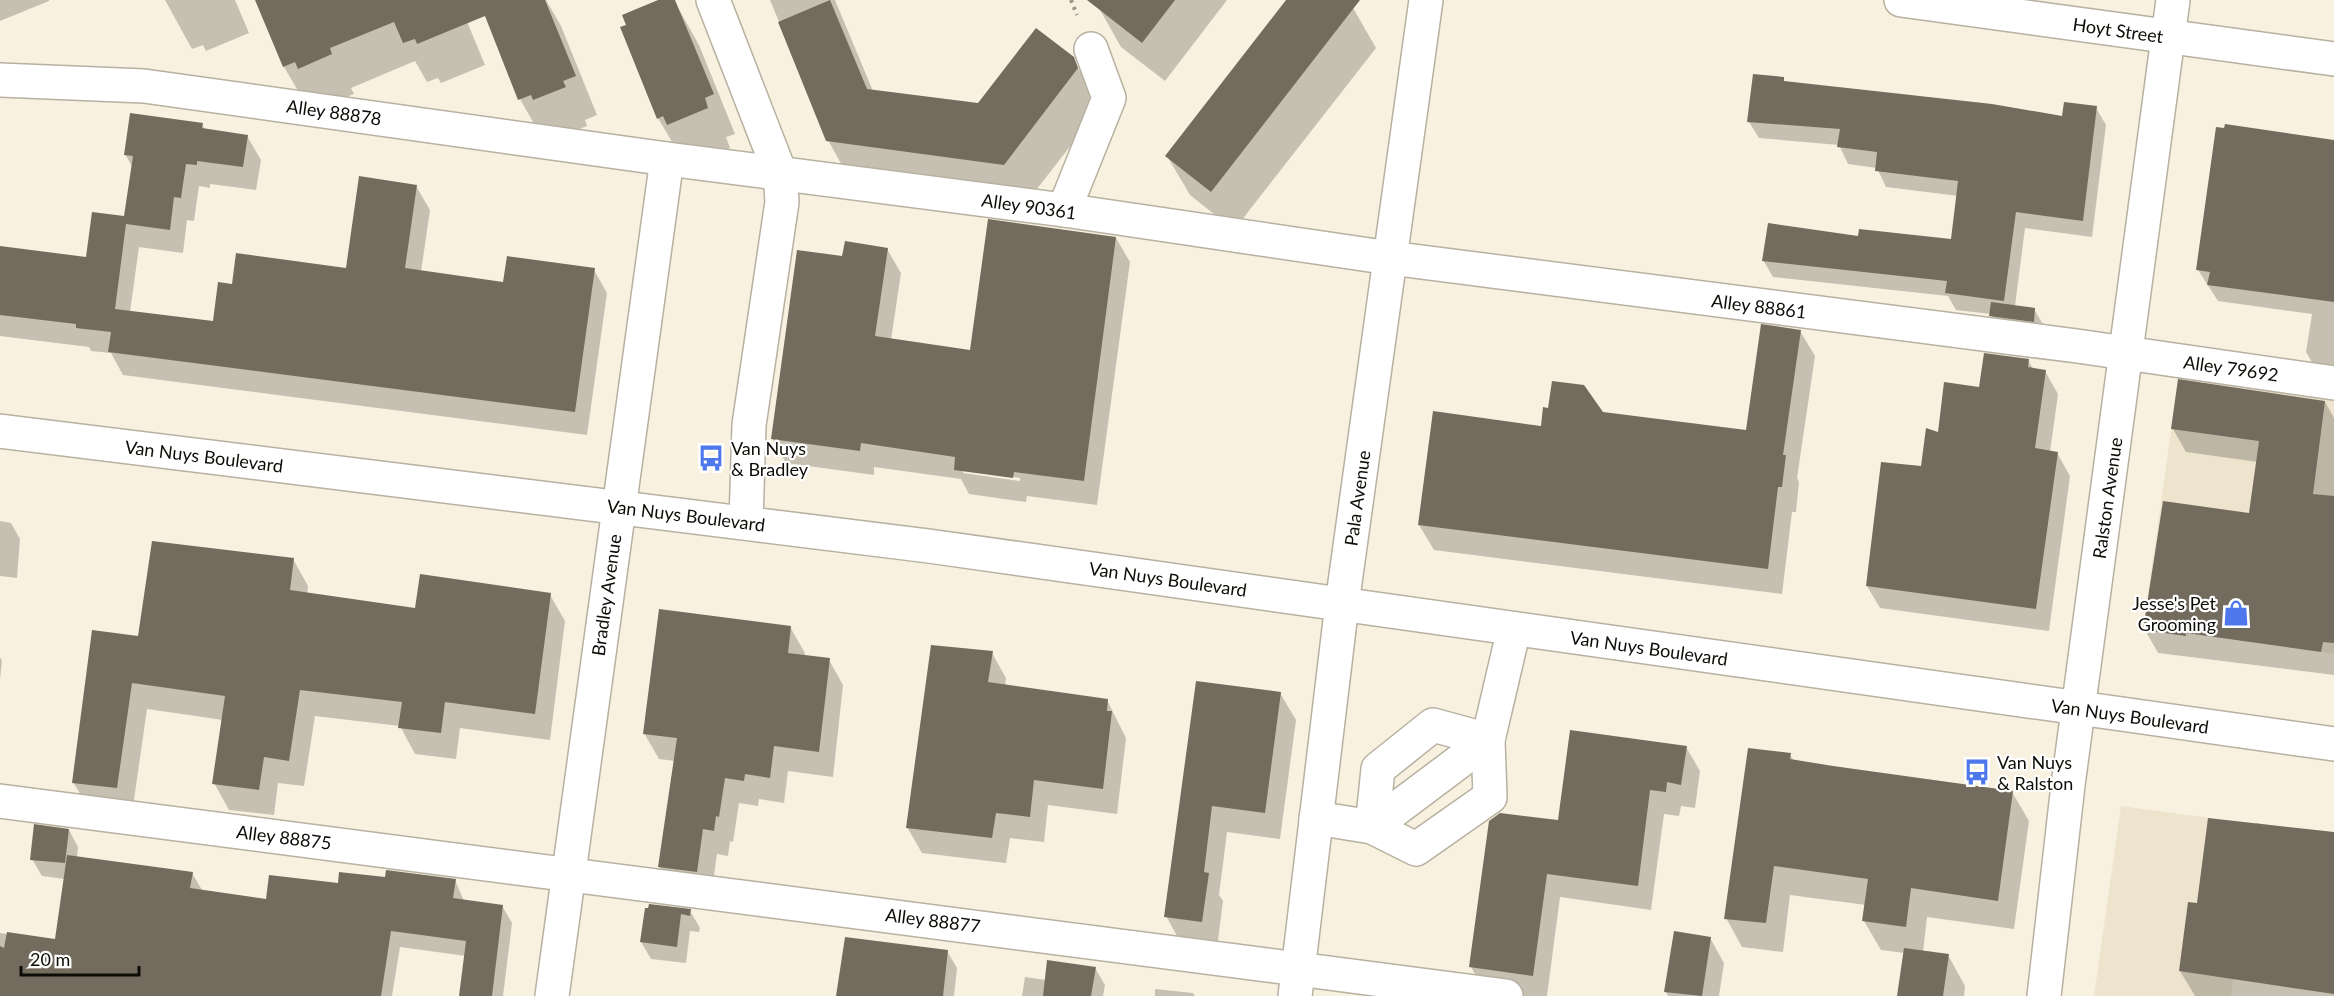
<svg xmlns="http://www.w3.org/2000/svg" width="2334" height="996" viewBox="0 0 2334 996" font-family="Lato,sans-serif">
<rect width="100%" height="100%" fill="#f8f1e0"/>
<g fill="#eee4cd">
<path d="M 2179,375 L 2334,396 L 2334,654 L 2189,633 L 2186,636 L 2143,630 Z"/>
<path d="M 2121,806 L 2254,824 L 2231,996 L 2094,996 Z"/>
</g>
<g fill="#0003" fill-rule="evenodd">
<path d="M 0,0 L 49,0 L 49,1 L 0,21 Z"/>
<path d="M 165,0 L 235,0 L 249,33 L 206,51 L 203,45 L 192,49 Z"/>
<path d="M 257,0 L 458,0 L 485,65 L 441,83 L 438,78 L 427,82 L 415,61 L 351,88 L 354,94 L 322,107 L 307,106 L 284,67 Z"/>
<path d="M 490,0 L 546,0 L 561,26 L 597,115 L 585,120 L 587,126 L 557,138 L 542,138 L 520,99 L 481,4 Z"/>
<path d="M 662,0 L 677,6 L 699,45 L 735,134 L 726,137 L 730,148 L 691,164 L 681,157 L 658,118 Z"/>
<path d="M 770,0 L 835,0 L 873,91 L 978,105 L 1073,58 L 1100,108 L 1026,203 L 850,180 L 828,140 Z"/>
<path d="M 1104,0 L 1227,0 L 1165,81 L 1121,47 L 1099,8 Z"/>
<path d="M 1288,0 L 1342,0 L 1353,8 L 1376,48 L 1234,230 L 1190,195 L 1167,156 Z"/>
<path d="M 1783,79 L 1785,83 L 2063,117 L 2096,108 L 2106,125 L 2092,237 L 2025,228 L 2015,306 L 2034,309 L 2044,326 L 2000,332 L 1991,314 L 1956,310 L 1948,296 L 1773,277 L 1763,260 L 1859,238 L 1952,240 L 1958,196 L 1886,187 L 1877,168 L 1848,164 L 1839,145 L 1759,138 L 1749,122 Z"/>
<path d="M 202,124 L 205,130 L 247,136 L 261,160 L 256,190 L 210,184 L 210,188 L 199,186 L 194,221 L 187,220 L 183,253 L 139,247 L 130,312 L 214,323 L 233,285 L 347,270 L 416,186 L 430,210 L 421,272 L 504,284 L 594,270 L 607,293 L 587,435 L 123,375 L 111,353 L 91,351 L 89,347 L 0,336 L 0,247 L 88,259 L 126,218 L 133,168 L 125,154 Z"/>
<path d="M 2334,142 L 2334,371 L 2316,369 L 2306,352 L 2312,314 L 2218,301 L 2198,270 Z"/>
<path d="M 1116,238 L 1130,262 L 1097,505 L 1027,496 L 1026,502 L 969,494 L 961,479 L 874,467 L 874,475 L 786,463 L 772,438 L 843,258 L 887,249 L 901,273 L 891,340 L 972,352 ZM 963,470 L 1020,478 L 1020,481 L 963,473 Z"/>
<path d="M 1800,331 L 1815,356 L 1797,478 L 1799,482 L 1796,512 L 1792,512 L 1782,594 L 1434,550 L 1419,525 L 1542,427 L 1602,414 L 1748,431 Z"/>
<path d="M 2028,360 L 2033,369 L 2045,371 L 2058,394 L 2050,452 L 2057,453 L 2070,476 L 2049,631 L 1880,608 L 1867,586 L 1939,434 L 1980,388 Z"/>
<path d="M 2325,402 L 2334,418 L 2334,675 L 2158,653 L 2145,630 L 2251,515 L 2258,462 L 2186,452 L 2173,429 Z"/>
<path d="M 0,521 L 11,523 L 20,539 L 17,578 L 0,576 Z"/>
<path d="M 293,559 L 308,586 L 307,594 L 416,610 L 550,595 L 565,621 L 550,740 L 460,728 L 456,759 L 415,754 L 400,726 L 315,716 L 304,786 L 278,783 L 274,815 L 229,810 L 214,783 L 223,720 L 147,709 L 132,814 L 89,809 L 73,782 L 139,638 Z"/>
<path d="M 790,627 L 805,653 L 804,657 L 829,660 L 843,685 L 833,777 L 788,771 L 784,803 L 759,799 L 758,806 L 739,803 L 733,842 L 730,841 L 728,856 L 717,854 L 711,897 L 674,892 L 660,867 L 675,761 L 659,759 L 644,733 Z"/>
<path d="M 992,653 L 1006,678 L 1005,686 L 1107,700 L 1126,738 L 1117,814 L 1048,805 L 1044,842 L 1010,838 L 1006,863 L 922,853 L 907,827 Z"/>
<path d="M 0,657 L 2,661 L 0,679 Z"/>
<path d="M 1198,683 L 1280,693 L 1296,720 L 1280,839 L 1227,832 L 1219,895 L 1223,901 L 1217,948 L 1181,943 L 1166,916 Z"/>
<path d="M 1686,747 L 1700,771 L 1695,808 L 1681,806 L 1679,816 L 1664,814 L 1651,910 L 1560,897 L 1547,996 L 1517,996 L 1485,992 L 1471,967 L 1559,822 Z"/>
<path d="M 1790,755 L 1794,761 L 2012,792 L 2029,821 L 2014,929 L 1927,917 L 1923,952 L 1948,955 L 1965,986 L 1964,996 L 1898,996 L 1905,953 L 1881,950 L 1864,921 L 1866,905 L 1790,895 L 1783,952 L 1742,947 L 1726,918 Z"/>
<path d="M 2256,823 L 2334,835 L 2334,996 L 2195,996 L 2180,971 L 2198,905 Z"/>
<path d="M 69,830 L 78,847 L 77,858 L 192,873 L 202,890 L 268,900 L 340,885 L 386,879 L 455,880 L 464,901 L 502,906 L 512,923 L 503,996 L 461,996 L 466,956 L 400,947 L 392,996 L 0,996 L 0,933 L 57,941 L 65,879 L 42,876 L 32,859 Z"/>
<path d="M 646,909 L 690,911 L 700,928 L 699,932 L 690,931 L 686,963 L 651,959 L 641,942 Z"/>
<path d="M 1710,938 L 1724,963 L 1719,996 L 1668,996 L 1666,992 Z"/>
<path d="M 947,951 L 957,968 L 954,996 L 838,996 Z"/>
<path d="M 1095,968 L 1105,985 L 1103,996 L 1022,996 L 1025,977 L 1046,980 Z"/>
<path d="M 1155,989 L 1193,993 L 1195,996 L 1155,996 Z"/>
</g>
<g fill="#736c5e">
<path d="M 255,0 L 545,0 L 576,76 L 563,81 L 566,87 L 533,100 L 531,95 L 518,100 L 485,16 L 417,44 L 415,39 L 403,43 L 394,22 L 330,48 L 332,54 L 298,69 L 295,62 L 283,67 Z"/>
<path d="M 658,0 L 675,0 L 714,94 L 705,98 L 708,108 L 667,125 L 663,116 L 657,119 L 620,27 L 626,25 L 622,15 Z"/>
<path d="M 830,0 L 867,89 L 978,103 L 1036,28 L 1074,57 L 1078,68 L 1004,165 L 826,141 L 778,22 Z"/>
<path d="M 1087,0 L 1175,0 L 1142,43 Z"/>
<path d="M 1286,0 L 1360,0 L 1211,192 L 1165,156 Z"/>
<path d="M 1753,74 L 1784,77 L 1784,81 L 1992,104 L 2062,116 L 2064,102 L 2097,106 L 2083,221 L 2016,212 L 2004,301 L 1945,293 L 1947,281 L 1762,261 L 1768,223 L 1858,236 L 1859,229 L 1951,239 L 1958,181 L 1875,171 L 1877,152 L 1837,147 L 1840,129 L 1747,122 Z"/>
<path d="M 130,113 L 203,123 L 202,128 L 248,135 L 243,167 L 197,161 L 197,165 L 186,164 L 181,198 L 174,197 L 170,230 L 126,224 L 115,309 L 213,321 L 218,282 L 232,284 L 236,253 L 346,268 L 359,176 L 417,185 L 405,268 L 503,282 L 507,256 L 595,268 L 575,412 L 108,352 L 111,332 L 76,328 L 76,324 L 0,315 L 0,246 L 86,257 L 92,212 L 124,216 L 133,156 L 124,155 Z"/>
<path d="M 2225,124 L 2334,140 L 2334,302 L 2207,285 L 2210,272 L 2196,270 L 2216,127 L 2224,128 Z"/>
<path d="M 988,219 L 1116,237 L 1084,481 L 1014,472 L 1013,478 L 954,470 L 955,457 L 861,443 L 860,451 L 771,439 L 797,250 L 842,256 L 845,241 L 888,248 L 875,336 L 970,350 Z"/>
<path d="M 1991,302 L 2035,308 L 2034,322 L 1989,316 Z"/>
<path d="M 1761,324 L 1801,330 L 1783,455 L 1786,455 L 1782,487 L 1778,487 L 1768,569 L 1418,525 L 1433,411 L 1541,426 L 1543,407 L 1548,408 L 1552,381 L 1584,385 L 1603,412 L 1746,430 Z"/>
<path d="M 1984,353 L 2029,359 L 2028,367 L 2046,370 L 2035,448 L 2058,452 L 2036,609 L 1866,586 L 1881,462 L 1921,466 L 1926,428 L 1938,432 L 1944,382 L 1979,387 Z"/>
<path d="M 2178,379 L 2325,401 L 2313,494 L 2334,496 L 2334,643 L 2323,642 L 2321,652 L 2186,633 L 2186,636 L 2143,630 L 2163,501 L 2249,513 L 2259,441 L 2171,429 Z"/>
<path d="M 152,541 L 294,558 L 290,590 L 415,608 L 420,574 L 551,593 L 535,714 L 445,702 L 441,733 L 398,728 L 402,702 L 300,690 L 289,761 L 264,757 L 259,790 L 212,784 L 225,696 L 132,683 L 117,788 L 72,783 L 92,630 L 138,636 Z"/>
<path d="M 659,609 L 791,626 L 788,653 L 830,658 L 819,752 L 774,746 L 770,778 L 745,774 L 744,781 L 725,778 L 719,817 L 716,816 L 714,831 L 703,829 L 697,872 L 658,867 L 677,738 L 643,734 Z"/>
<path d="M 931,645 L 993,651 L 988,682 L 1108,699 L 1107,711 L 1112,711 L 1103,789 L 1034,780 L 1030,817 L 996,813 L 992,838 L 906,828 Z"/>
<path d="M 1196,681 L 1281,692 L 1265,813 L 1212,806 L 1204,872 L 1209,873 L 1202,922 L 1164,917 Z"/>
<path d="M 1570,730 L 1687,746 L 1681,785 L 1667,782 L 1666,792 L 1650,790 L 1638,886 L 1547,874 L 1533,976 L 1469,967 L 1489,821 L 1500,813 L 1558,820 Z"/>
<path d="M 1748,748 L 1791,753 L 1790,759 L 1833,766 L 2013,791 L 1998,901 L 1911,888 L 1906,927 L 1862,921 L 1868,879 L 1774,866 L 1766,923 L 1724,919 Z"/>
<path d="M 2208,818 L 2334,832 L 2334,994 L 2179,971 L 2188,902 L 2197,903 Z"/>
<path d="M 34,824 L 69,829 L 65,863 L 30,860 Z"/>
<path d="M 67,855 L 193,872 L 190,888 L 266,899 L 269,875 L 338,883 L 339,872 L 385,877 L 386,870 L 456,879 L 453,898 L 503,905 L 492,996 L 459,996 L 466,941 L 391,931 L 381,996 L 0,996 L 0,946 L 4,948 L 7,932 L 55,939 Z"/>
<path d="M 649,904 L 691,909 L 690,916 L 681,914 L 677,947 L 640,942 L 645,908 L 648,908 Z"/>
<path d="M 1674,931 L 1711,937 L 1702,996 L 1664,992 Z"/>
<path d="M 845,937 L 948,950 L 943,996 L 836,996 Z"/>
<path d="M 1904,948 L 1949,954 L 1943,996 L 1897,996 Z"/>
<path d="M 1047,960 L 1096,967 L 1091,996 L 1043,996 Z"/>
</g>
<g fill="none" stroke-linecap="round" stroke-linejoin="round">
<g stroke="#b8b0a1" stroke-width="36">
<g id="minor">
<path d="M 713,0 L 780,173 L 782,202 L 749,425 L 746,522"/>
<path d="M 1901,0 L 2334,59"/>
<path d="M 0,80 L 144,86 L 667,159 L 1064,210 L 1390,258 L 2077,346 L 2334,383"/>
<path d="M 1064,210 L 1109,98 L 1091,49"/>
<path d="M 0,801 L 1506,996"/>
<path d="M 1316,818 L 1372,827 L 1416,849 L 1490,797 L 1488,740 L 1514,629"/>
<path d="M 1372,827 L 1378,769 L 1433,725 L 1488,740"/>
<path d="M 1372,827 L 1488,740"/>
<path d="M 552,996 L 667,159"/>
<path d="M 1295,996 L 1342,604 L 1426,0"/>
<path d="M 2044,996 L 2068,785 L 2173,0"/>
</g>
</g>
<g stroke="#b8b0a1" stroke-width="36">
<path id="major" d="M 0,431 L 929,546 L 2334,744"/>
</g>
<path stroke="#9b968a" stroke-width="4" stroke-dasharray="3 4.5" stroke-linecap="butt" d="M 1071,0 L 1077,15"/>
<use href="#minor" stroke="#fff" stroke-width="33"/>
<use href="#major" stroke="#fff" stroke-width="33"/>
</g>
<defs>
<g id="bus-bare" transform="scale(2.07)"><path d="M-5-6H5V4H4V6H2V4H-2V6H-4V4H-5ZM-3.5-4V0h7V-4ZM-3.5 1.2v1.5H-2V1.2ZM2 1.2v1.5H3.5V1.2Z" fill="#4d77ea" stroke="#fff" stroke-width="2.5" paint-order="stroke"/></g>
<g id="shop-bare" transform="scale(2.07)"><path d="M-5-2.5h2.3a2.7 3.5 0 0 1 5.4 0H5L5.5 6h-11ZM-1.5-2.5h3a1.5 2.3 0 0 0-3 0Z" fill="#4d77ea" stroke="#fff" stroke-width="2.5" paint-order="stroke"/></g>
</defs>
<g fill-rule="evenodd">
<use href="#bus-bare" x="711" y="458"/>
<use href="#shop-bare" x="2236" y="613"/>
<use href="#bus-bare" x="1977" y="772"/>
</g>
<g text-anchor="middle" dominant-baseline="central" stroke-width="4.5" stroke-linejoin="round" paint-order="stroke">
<g font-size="18" fill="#0e0c07" stroke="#fff">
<text transform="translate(2118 30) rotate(8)">Hoyt Street</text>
<text transform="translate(334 112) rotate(8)">Alley 88878</text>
<text transform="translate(1029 206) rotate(8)">Alley 90361</text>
<text transform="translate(1759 306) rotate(7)">Alley 88861</text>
<text transform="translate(2231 368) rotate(8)">Alley 79692</text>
<text transform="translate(204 456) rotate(7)">Van Nuys Boulevard</text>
<text transform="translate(1357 498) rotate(-82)">Pala Avenue</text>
<text transform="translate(2107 498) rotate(-82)">Ralston Avenue</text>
<text transform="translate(686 515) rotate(7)">Van Nuys Boulevard</text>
<text transform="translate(1168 579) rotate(8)">Van Nuys Boulevard</text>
<text transform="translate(606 595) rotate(-82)">Bradley Avenue</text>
<text transform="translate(1649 648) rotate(8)">Van Nuys Boulevard</text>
<text transform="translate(2130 716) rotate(8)">Van Nuys Boulevard</text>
<text transform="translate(284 837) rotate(7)">Alley 88875</text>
<text transform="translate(933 920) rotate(7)">Alley 88877</text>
</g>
<g font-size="18" fill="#0e0c07" stroke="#fff" text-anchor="start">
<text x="731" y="448">Van Nuys<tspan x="731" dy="21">&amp; Bradley</tspan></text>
<text x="2216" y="603" text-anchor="end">Jesse's Pet<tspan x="2216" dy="21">Grooming</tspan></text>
<text x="1997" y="762">Van Nuys<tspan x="1997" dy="21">&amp; Ralston</tspan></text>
</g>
</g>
<path d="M21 966v9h118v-9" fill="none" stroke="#0e0c07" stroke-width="3"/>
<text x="30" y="966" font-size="18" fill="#0e0c07" stroke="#ffffff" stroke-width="4.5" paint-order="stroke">20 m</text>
</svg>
